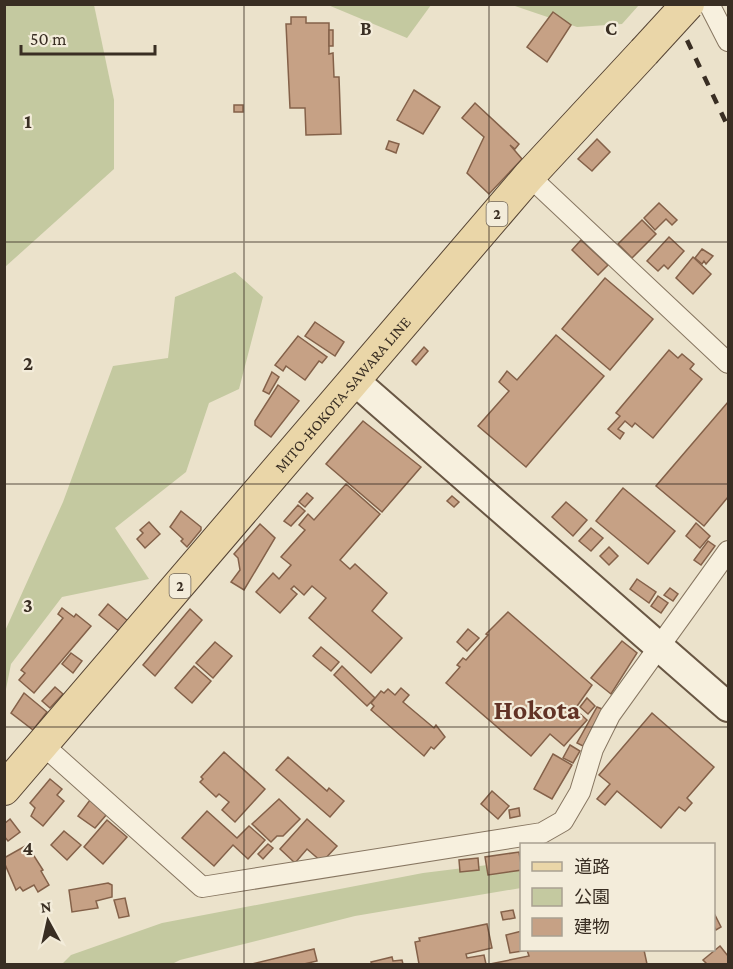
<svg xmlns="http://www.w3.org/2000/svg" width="733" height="969" viewBox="0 0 733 969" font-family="'Crimson Pro','Noto Sans JP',serif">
<rect width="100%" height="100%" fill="#ebe2cb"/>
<g fill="#c4c9a0">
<path d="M 5,4 L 94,5 L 114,100 L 114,169 L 5,267 Z"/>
<path d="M 328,5 L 431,5 L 407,38 Z"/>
<path d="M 512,5 L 639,5 L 622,24 L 577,27 Z"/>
<path d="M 235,272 L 263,297 L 239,389 L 209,403 L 186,472 L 115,528 L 149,579 L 62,597 L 11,664 L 5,694 L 5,631 L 63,502 L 113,366 L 168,358 L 175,297 Z"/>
<path d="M 521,861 L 521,888 L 355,916 L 180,960 L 172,964 L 62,964 L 71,955 L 162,923 L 423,873 Z"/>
</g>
<g fill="#c6a185" stroke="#846149" stroke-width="1.5">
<path d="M 553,12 L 571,25 L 547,62 L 527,47 Z"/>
<path d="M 291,17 L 306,17 L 306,23 L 329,23 L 329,54 L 333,53 L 334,77 L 339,77 L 341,134 L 306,135 L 305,108 L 290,108 L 286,24 L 291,24 Z"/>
<rect x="329" y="30" width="4" height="16"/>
<path d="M 414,90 L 440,107 L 423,134 L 397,120 Z"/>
<path d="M 475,103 L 519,144 L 515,149 L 510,145 L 522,159 L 489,194 L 467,173 L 484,137 L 462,118 Z"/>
<rect x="234" y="105" width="9" height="7"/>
<path d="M 597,139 L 610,152 L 592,171 L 578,159 Z"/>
<path d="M 389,141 L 399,144 L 396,153 L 386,149 Z"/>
<path d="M 659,203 L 677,220 L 672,225 L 666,219 L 655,230 L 644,218 Z"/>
<path d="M 642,220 L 656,234 L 632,258 L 618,244 Z"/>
<path d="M 669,237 L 684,251 L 668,269 L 664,265 L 658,271 L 647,261 Z"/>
<path d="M 581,240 L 608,265 L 598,275 L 572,250 Z"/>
<path d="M 702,249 L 713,256 L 706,264 L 704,261 L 702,264 L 695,258 Z"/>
<path d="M 693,257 L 711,274 L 693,294 L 676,278 Z"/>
<path d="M 605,278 L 653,319 L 610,370 L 562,329 Z"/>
<path d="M 315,322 L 344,342 L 335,356 L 305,336 Z"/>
<path d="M 556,335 L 604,376 L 526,467 L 478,426 L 509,391 L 499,382 L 507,371 L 517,380 Z"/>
<path d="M 298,336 L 327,357 L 322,363 L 319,361 L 305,380 L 286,366 L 283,371 L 275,365 Z"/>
<path d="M 424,347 L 428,351 L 416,365 L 412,361 Z"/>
<path d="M 669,350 L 678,358 L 682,354 L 694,364 L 690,369 L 702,379 L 653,438 L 635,423 L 632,427 L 625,421 L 618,429 L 624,433 L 620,439 L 608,429 L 620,416 L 616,413 Z"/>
<path d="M 272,372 L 279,377 L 269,394 L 263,391 Z"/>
<path d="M 278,385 L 299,401 L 271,437 L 255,425 L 255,421 Z"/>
<path d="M 728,402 L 728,497 L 704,526 L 656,486 Z"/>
<path d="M 363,421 L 421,467 L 382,512 L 326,464 Z"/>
<path d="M 346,484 L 380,514 L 340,560 L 350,569 L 355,564 L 387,593 L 372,611 L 402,638 L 371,673 L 309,618 L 326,598 L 312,586 L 304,595 L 294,586 L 291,589 L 297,594 L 280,613 L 256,592 L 273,573 L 279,579 L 291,565 L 281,557 L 305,530 L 299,525 L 308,514 L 314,520 Z"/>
<path d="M 623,488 L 675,531 L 648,564 L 596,521 Z"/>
<path d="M 307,493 L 313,498 L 305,507 L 299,502 Z"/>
<path d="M 452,496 L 459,502 L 454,507 L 447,501 Z"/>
<path d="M 566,502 L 587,520 L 573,536 L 552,517 Z"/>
<path d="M 298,505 L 305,511 L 291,526 L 284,521 Z"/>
<path d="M 181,511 L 201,527 L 201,530 L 187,547 L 181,541 L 183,539 L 170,527 Z"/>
<path d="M 149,522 L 160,534 L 145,548 L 137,539 L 143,533 L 140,530 Z"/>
<path d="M 696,523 L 710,536 L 700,548 L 686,536 Z"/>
<path d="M 260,524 L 275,538 L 244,590 L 231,582 L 240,570 L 238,558 L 234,554 Z"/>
<path d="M 591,528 L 603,538 L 591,551 L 579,541 Z"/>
<path d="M 708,541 L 715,546 L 701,565 L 694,560 Z"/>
<path d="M 609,547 L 618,556 L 609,565 L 600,556 Z"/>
<path d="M 637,579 L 656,592 L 649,603 L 630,589 Z"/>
<path d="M 670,588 L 678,594 L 673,601 L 664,595 Z"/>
<path d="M 658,596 L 668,603 L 661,613 L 651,606 Z"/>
<path d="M 108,604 L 128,621 L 119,631 L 99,615 Z"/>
<path d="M 62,608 L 74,617 L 76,614 L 91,626 L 34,693 L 19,680 L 25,673 L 21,670 L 63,618 L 58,614 Z"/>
<path d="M 190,609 L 202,620 L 155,676 L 143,665 Z"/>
<path d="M 508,612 L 592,685 L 575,709 L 587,720 L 564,746 L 550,734 L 531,756 L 446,683 L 460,667 L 457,665 L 463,658 L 466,660 L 488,635 L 486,634 Z"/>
<path d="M 468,629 L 479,638 L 467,651 L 457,642 Z"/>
<path d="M 622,641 L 637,653 L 611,694 L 591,678 Z"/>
<path d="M 215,642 L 232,656 L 213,678 L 196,663 Z"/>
<path d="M 321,647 L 339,662 L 331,671 L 313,656 Z"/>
<path d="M 71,653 L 82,661 L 73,673 L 62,664 Z"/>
<path d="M 194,666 L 211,681 L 192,703 L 175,688 Z"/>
<path d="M 342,666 L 375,698 L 367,706 L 334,675 Z"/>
<path d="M 55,687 L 63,694 L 50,708 L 42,701 Z"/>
<path d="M 401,688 L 409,695 L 403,702 L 434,728 L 436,725 L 445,737 L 434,749 L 431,747 L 424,756 L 371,710 L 374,706 L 371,703 L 381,691 L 384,693 L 388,689 L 395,695 Z"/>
<path d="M 24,693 L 47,712 L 33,730 L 11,713 Z"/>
<path d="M 587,698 L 595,706 L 588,714 L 580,707 Z"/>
<path d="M 597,707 L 602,709 L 583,746 L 577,743 Z"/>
<path d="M 652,713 L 714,767 L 687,798 L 692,803 L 685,811 L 679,807 L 661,828 L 617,791 L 605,805 L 597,799 L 610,784 L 599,775 Z"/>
<path d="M 570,745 L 580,751 L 573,763 L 563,758 Z"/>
<path d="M 224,752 L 265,789 L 235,822 L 222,810 L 229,802 L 219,794 L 216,797 L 200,782 L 203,779 L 201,777 Z"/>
<path d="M 553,754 L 572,765 L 552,799 L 534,789 Z"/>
<path d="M 288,757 L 327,791 L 329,788 L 344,801 L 330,817 L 276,770 Z"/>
<path d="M 50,779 L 62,789 L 57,795 L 64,801 L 43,826 L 31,816 L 35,808 L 30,803 Z"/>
<path d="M 492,791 L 509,806 L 498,819 L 481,804 Z"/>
<path d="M 279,799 L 300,819 L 283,836 L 277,836 L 271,842 L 252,824 Z"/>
<path d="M 90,800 L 107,814 L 95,828 L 78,816 Z"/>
<path d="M 519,808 L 520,816 L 510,818 L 509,810 Z"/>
<path d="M 207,811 L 237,838 L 249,826 L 265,840 L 248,859 L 233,845 L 214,866 L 182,838 Z"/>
<path d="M 10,819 L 20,832 L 8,841 L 4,836 L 4,824 Z"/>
<path d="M 307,819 L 337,846 L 322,862 L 307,849 L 295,863 L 280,849 Z"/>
<path d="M 107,820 L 127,837 L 103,864 L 84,847 Z"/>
<path d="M 64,831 L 81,845 L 67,860 L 51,845 Z"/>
<path d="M 268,844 L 273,848 L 263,859 L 258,854 Z"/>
<path d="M 27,845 L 43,870 L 41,871 L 49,885 L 38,892 L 34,885 L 23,891 L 20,887 L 16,890 L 4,862 L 4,858 Z"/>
<path d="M 519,852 L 522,870 L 488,875 L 485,857 Z"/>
<path d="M 478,858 L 479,870 L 460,872 L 459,860 Z"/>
<path d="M 108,883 L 112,885 L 112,897 L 96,901 L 98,908 L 72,912 L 69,890 Z"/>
<path d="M 125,898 L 129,916 L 119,918 L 114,900 Z"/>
<path d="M 513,910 L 515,918 L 503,920 L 501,912 Z"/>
<path d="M 715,915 L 721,927 L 716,930 L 714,926 Z"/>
<path d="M 487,924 L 492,948 L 466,954 L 467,958 L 484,955 L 486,964 L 419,964 L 415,942 L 420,941 L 419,938 Z"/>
<path d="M 522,931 L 522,950 L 529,950 L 510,953 L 506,935 Z"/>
<path d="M 720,946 L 728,956 L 728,964 L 707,964 L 703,960 Z"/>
<path d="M 314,949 L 317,961 L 304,964 L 252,964 Z"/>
<path d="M 527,950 L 644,950 L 647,964 L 490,964 L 529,956 Z"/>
<path d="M 392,957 L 393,961 L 402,960 L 403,964 L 372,964 L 371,962 Z"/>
</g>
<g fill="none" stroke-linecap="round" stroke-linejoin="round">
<g stroke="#877661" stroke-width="22">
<g id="street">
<path d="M 709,4 L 728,41"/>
<path d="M 529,176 L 728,363"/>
<path d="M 43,745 L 202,887 L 542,833 L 563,821 L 580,792 L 593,749 L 610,715 L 728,551"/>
</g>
</g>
<g stroke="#695744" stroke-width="32">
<path id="secondary" d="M 355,381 L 728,707"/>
</g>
<g stroke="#564434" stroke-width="34">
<g id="primary">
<path id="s1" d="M 4,789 L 529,176 L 644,52"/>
</g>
</g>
<use href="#street" stroke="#f7f0de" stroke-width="20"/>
<use href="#secondary" stroke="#f7f0de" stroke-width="28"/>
<use href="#primary" stroke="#ead6a8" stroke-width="32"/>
<path stroke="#392e23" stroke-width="4.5" stroke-dasharray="10 10" stroke-linecap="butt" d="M 670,4 L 728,127"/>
<g stroke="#564434" stroke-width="34" stroke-linecap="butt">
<path id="primary-bridge" d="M 644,52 L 688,4"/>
</g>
<use href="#primary-bridge" stroke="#ead6a8" stroke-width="32"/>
</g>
<path fill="none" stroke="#392e23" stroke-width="1.5" stroke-opacity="0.55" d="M 244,4 L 244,964M 489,4 L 489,964M 4,242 L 728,242M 4,484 L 728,484M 4,727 L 728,727"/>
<g text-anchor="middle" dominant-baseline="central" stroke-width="4.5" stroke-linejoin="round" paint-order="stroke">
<g fill="#f3ecda" stroke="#71675a" stroke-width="1.5">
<rect x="486.5" y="202" width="21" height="24" rx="4.5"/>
<rect x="169.5" y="574" width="21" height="24" rx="4.5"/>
</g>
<g font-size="15" font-weight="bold" fill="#392e23">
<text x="497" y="214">2</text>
<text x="180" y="586">2</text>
</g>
<g font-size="16" fill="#392e23" stroke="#f3ecda">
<text stroke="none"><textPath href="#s1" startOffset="520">MITO-HOKOTA-SAWARA LINE</textPath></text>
</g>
<g font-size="28" font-weight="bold" fill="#623326" stroke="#f3ecda">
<text x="537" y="709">Hokota</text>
</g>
</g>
<g font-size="20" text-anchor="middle" font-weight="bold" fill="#392e23" stroke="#f3ecda" stroke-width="4.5" stroke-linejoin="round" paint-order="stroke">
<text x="366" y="35">B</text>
<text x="611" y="35">C</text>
<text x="28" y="128">1</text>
<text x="28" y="370">2</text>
<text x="28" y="612">3</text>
<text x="28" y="855">4</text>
</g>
<rect width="733" height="969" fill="none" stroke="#392e23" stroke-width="12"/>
<rect x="520" y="843" width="195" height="108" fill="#f3ecda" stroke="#a9a091" stroke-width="1.5"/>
<rect x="532" y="862" width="30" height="9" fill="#ead6a8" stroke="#a9a091" stroke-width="1.5"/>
<text x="574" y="873" font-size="18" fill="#392e23">道路</text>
<rect x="532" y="888" width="30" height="18" fill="#c4c9a0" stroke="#a9a091" stroke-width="1.5"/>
<text x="574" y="903" font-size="18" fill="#392e23">公園</text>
<rect x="532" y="918" width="30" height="18" fill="#c6a185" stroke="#a9a091" stroke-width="1.5"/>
<text x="574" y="933" font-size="18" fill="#392e23">建物</text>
<g transform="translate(48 921) rotate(352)" stroke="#f3ecda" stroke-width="4.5" paint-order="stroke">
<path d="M0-4.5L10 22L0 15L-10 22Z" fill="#392e23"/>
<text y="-9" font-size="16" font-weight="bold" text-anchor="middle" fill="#392e23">N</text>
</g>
<path d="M21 45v9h134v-9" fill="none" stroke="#392e23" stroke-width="3"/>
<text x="30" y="45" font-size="18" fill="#392e23" stroke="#f3ecda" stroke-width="4.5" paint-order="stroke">50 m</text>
</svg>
